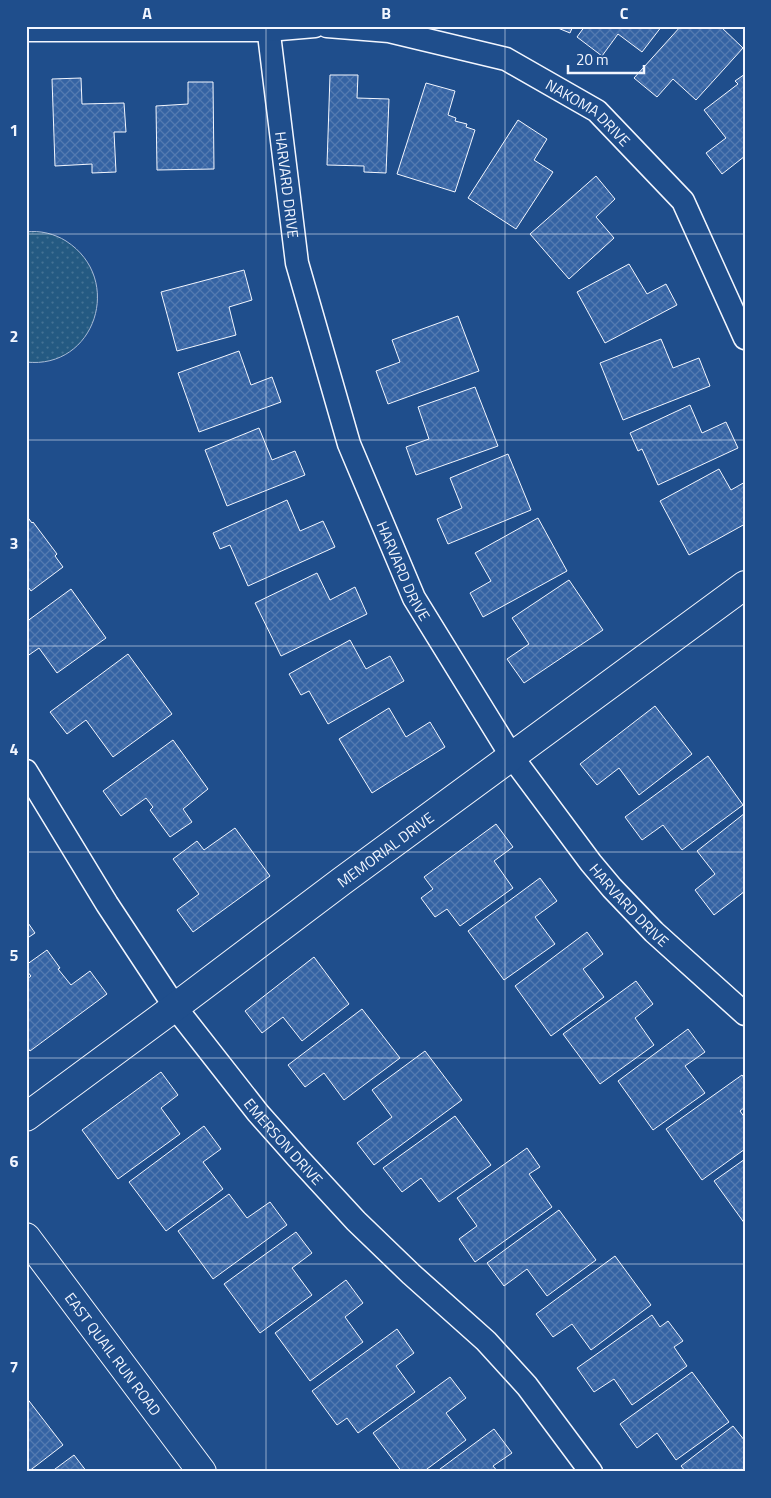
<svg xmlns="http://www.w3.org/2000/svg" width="771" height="1498" viewBox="0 0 771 1498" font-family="'Titillium Web',sans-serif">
<defs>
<pattern id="grass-dots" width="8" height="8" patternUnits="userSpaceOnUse" patternTransform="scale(1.25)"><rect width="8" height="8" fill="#245a82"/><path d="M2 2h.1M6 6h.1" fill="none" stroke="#447295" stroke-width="1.8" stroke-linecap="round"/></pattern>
<pattern id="building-cross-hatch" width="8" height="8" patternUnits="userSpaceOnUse" patternTransform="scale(1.25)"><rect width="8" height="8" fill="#3563a3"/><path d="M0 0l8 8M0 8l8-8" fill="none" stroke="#537ab1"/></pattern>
</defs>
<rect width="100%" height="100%" fill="#1f4e8c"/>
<path fill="url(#grass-dots)" stroke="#a8bbd7" d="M 26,232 C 40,230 55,234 66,241 C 125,279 95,370 26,362 Z"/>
<g fill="url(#building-cross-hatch)" stroke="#f2f6ff">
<path d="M 553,26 L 573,26 L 570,33 Z"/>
<path d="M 585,26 L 662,26 L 642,52 L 618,34 L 602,56 L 577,37 Z"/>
<path d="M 681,26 L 720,26 L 743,48 L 696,100 L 673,79 L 657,97 L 634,78 Z"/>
<path d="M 745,74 L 745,156 L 722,174 L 706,153 L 726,138 L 704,110 L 738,84 L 735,81 Z"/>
<path d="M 330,75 L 358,75 L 357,98 L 389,99 L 386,173 L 364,172 L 364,166 L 327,165 Z"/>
<path d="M 81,78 L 82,104 L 124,103 L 126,132 L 114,132 L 116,172 L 92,173 L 92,164 L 55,166 L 52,79 Z"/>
<path d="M 188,82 L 213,82 L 214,169 L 157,170 L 156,106 L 188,104 Z"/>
<path d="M 426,83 L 455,91 L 448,115 L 456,118 L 455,121 L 467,124 L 466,127 L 475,130 L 455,192 L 397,174 Z"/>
<path d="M 518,120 L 547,139 L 534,160 L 553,172 L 516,229 L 468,198 Z"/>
<path d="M 596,176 L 615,199 L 596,217 L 614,238 L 569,279 L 530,234 Z"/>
<path d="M 629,264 L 647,294 L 666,284 L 677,305 L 605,343 L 577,292 Z"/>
<path d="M 244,270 L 252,300 L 229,307 L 236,335 L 177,351 L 161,292 Z"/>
<path d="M 458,316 L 479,371 L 388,404 L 376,371 L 400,362 L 392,340 Z"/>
<path d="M 661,339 L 673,368 L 699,358 L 710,386 L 623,420 L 600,363 Z"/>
<path d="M 239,351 L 251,385 L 272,377 L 281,402 L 199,432 L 178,373 Z"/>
<path d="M 475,387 L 498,446 L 416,475 L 406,447 L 429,439 L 418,407 Z"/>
<path d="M 690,405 L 702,433 L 726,422 L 738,448 L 658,485 L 642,449 L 638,451 L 630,433 Z"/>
<path d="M 259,428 L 272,460 L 295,451 L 305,475 L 227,506 L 205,450 Z"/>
<path d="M 508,454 L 531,510 L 448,544 L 437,519 L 462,508 L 450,478 Z"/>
<path d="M 719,469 L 731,490 L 745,482 L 745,524 L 689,555 L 660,501 Z"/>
<path d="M 287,500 L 300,531 L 323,521 L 335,547 L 248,586 L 230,545 L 220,549 L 213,533 Z"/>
<path d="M 26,515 L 32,523 L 33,522 L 57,554 L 55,556 L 63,567 L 31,591 L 26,584 Z"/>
<path d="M 538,518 L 567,571 L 483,617 L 470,593 L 491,581 L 475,553 Z"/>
<path d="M 317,573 L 330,600 L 355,587 L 367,614 L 281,656 L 255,603 Z"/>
<path d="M 569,580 L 603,630 L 524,683 L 507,659 L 529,644 L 512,618 Z"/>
<path d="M 71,589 L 106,638 L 57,673 L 39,648 L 26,657 L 26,622 Z"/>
<path d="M 350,640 L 366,669 L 390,656 L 404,681 L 328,724 L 309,691 L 301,695 L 289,674 Z"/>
<path d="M 128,654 L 172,714 L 113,757 L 86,720 L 67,734 L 50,712 Z"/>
<path d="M 655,706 L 692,754 L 639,795 L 619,768 L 597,785 L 580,764 Z"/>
<path d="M 389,708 L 406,737 L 430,722 L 445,747 L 372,793 L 339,739 Z"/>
<path d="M 173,740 L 208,789 L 183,809 L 192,822 L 170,837 L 150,810 L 153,807 L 146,798 L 121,816 L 103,791 Z"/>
<path d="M 708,756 L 743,805 L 682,850 L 663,825 L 642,840 L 625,817 Z"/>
<path d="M 745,813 L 745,891 L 714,915 L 695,890 L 715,874 L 697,851 Z"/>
<path d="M 496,824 L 513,847 L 494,861 L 513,888 L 460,926 L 447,909 L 435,917 L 421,898 L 433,889 L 424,877 Z"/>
<path d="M 235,828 L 270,876 L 193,932 L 177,910 L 199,894 L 173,859 L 197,841 L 204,850 Z"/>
<path d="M 540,878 L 557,901 L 535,917 L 555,944 L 504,980 L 468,931 Z"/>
<path d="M 26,920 L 35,933 L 26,939 Z"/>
<path d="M 587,932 L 603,954 L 583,969 L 604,997 L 551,1036 L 515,986 Z"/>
<path d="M 47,950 L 60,968 L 58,969 L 71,985 L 90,971 L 107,994 L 30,1051 L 26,1046 L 26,980 L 31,976 L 26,970 L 26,965 Z"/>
<path d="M 314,957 L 349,1004 L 302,1041 L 283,1017 L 262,1033 L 245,1011 Z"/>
<path d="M 636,981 L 653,1004 L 635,1018 L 654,1045 L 600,1084 L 563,1034 Z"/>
<path d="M 362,1009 L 400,1058 L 344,1100 L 324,1073 L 305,1087 L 288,1065 Z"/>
<path d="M 688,1029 L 705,1052 L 685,1066 L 705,1093 L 653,1130 L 618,1081 Z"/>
<path d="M 425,1051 L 462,1100 L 374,1165 L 357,1143 L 392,1117 L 372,1090 Z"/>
<path d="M 161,1072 L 178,1095 L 161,1108 L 180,1134 L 118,1179 L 82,1130 Z"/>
<path d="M 742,1075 L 745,1079 L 745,1107 L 740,1111 L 745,1118 L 745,1149 L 702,1180 L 666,1129 Z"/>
<path d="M 455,1116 L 491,1165 L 439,1202 L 421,1178 L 402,1192 L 383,1168 Z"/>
<path d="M 204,1126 L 221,1149 L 203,1162 L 223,1189 L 166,1231 L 129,1182 Z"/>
<path d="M 527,1148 L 540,1167 L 529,1174 L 552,1207 L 475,1262 L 459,1239 L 477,1226 L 457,1198 Z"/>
<path d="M 745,1159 L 745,1224 L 714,1181 Z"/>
<path d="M 229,1194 L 247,1218 L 270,1202 L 287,1225 L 213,1279 L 178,1231 Z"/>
<path d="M 559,1210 L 596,1260 L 547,1296 L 527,1269 L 504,1286 L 487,1263 Z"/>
<path d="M 296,1232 L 312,1253 L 292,1268 L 312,1295 L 260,1333 L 224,1284 Z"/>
<path d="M 615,1256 L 651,1305 L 591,1350 L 572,1324 L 553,1337 L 536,1314 Z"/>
<path d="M 346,1280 L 363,1303 L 345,1317 L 363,1342 L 310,1381 L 275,1333 Z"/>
<path d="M 652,1315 L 660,1327 L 668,1321 L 683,1341 L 674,1347 L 687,1366 L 632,1405 L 614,1379 L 594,1392 L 577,1368 Z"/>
<path d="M 397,1329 L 414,1353 L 396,1366 L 415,1392 L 358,1433 L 347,1418 L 337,1425 L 312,1391 Z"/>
<path d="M 692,1372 L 729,1422 L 676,1460 L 657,1433 L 637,1448 L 620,1424 Z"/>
<path d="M 450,1377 L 466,1398 L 446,1413 L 466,1440 L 423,1472 L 402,1472 L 373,1433 Z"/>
<path d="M 26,1397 L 63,1445 L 28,1472 L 26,1472 Z"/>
<path d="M 733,1426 L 745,1441 L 745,1472 L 686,1472 L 681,1466 Z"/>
<path d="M 494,1429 L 512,1453 L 493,1466 L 498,1472 L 436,1472 Z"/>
<path d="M 74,1455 L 87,1472 L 51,1472 Z"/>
</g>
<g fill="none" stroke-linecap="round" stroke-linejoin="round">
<g stroke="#f2f6ff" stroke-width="25">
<g id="minor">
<path id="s1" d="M 268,26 L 297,263 L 349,444 L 414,598 L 512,757 L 591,863 L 612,888 L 654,932 L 745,1014"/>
<path id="s2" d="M 327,26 L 389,31 L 506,59 L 597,111 L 683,201 L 745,338"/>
<path d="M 26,30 L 268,30 L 315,26"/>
<path id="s3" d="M 26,771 L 107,904 L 175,1007 L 258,1113 L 298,1158 L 356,1221 L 411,1274 L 486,1341 L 527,1386 L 591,1472"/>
</g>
</g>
<g stroke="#f2f6ff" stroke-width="30">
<g id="tertiary">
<path id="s4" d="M 26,1117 L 175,1007 L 342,881 L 745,585"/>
<path id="s5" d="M 26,1237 L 202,1472"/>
</g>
</g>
<use href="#minor" stroke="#1f4e8c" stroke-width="22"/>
<use href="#tertiary" stroke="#1f4e8c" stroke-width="28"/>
</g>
<path fill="none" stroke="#f2f6ff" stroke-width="1" stroke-opacity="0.55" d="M 266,26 L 266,1472M 505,26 L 505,1472M 26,234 L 745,234M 26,440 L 745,440M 26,646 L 745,646M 26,852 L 745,852M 26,1058 L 745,1058M 26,1264 L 745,1264"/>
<g text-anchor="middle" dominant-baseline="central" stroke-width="4" stroke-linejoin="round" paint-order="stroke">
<g font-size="15" fill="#f2f6ff" stroke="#1f4e8c">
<text stroke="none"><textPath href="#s2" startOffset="281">NAKOMA DRIVE</textPath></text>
<text stroke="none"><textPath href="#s1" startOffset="160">HARVARD DRIVE</textPath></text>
<text stroke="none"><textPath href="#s1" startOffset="565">HARVARD DRIVE</textPath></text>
<text stroke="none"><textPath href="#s4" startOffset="448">MEMORIAL DRIVE</textPath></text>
<text stroke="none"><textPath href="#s1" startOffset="970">HARVARD DRIVE</textPath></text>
<text stroke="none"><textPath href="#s3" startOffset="452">EMERSON DRIVE</textPath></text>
<text stroke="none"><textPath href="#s5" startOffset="146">EAST QUAIL RUN ROAD</textPath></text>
</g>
</g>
<rect width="771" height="1498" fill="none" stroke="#1f4e8c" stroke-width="55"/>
<path d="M568 65v8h76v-8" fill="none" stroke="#f2f6ff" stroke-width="2.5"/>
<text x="576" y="65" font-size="15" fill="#f2f6ff" stroke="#1f4e8c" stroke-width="4" paint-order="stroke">20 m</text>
<rect x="28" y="28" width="716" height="1442" fill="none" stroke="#f2f6ff" stroke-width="2"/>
<g font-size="16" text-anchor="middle" font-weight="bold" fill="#f2f6ff">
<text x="147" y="19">A</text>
<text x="386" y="19">B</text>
<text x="624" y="19">C</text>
<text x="14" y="136">1</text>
<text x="14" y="342">2</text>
<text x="14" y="549">3</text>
<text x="14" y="755">4</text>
<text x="14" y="961">5</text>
<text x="14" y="1167">6</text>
<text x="14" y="1373">7</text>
</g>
</svg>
